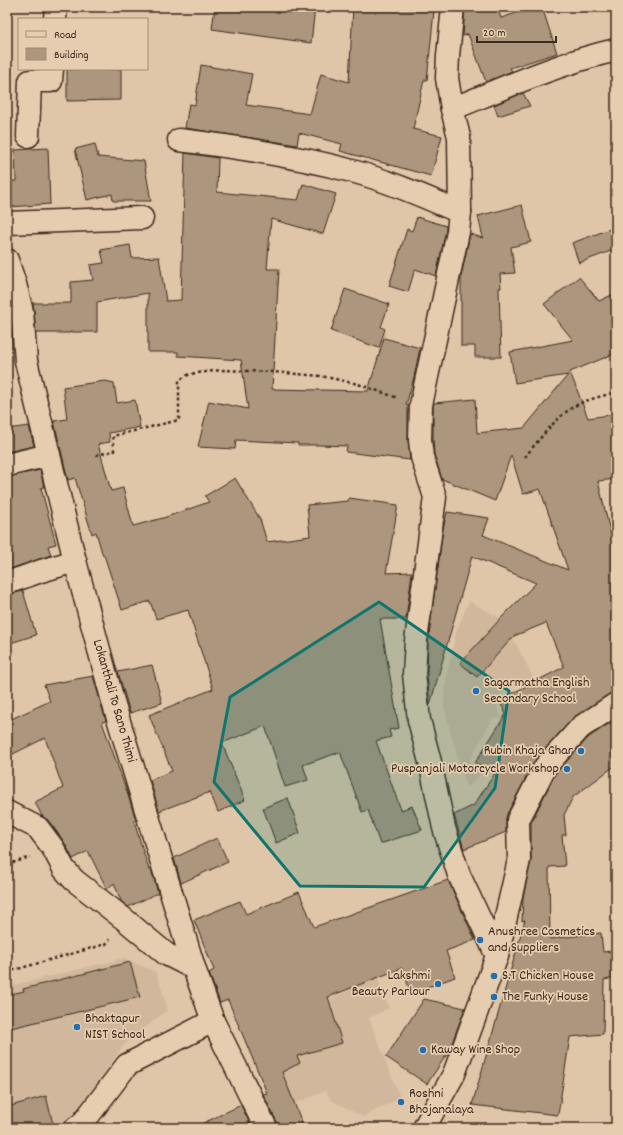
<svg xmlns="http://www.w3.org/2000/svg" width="623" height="1135" viewBox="0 0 623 1135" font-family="Dekko,sans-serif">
<rect width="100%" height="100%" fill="#e0c6a9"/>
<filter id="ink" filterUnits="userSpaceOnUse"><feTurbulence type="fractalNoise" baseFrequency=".025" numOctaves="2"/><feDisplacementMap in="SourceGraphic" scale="8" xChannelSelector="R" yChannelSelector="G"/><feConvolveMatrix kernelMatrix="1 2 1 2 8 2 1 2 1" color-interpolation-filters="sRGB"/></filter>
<g filter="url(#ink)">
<g fill="#d1b89c">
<path d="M 469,601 L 504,620 L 533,677 L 497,696 L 495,701 L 501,718 L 493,718 L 469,762 L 485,770 L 467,788 L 450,731 L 444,705 L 445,685 L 456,632 Z"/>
<path d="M 124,958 L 156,972 L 168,1009 L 124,1045 L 87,1099 L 77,1119 L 51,1128 L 7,1128 L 7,987 Z"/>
<path d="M 377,976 L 389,1008 L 369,1018 L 400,1098 L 363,1117 L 331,1100 L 326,1091 L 274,1112 L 232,1010 L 297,989 L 305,1011 Z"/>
</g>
<g fill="#ad967e" stroke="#3b2a1e">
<path d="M 215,7 L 315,7 L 311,43 L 212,29 Z"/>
<path d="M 353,7 L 388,7 L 434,11 L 427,80 L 424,80 L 413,129 L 442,136 L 431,176 L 340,151 L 342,144 L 299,133 L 297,145 L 246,137 L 185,128 L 189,104 L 195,105 L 201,65 L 252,74 L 246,105 L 310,114 L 321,74 L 349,82 Z"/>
<path d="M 465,7 L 497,7 L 501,18 L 535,7 L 542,7 L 557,53 L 510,68 L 512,71 L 486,82 L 468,34 L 463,36 Z"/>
<path d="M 67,69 L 121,69 L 121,100 L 67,101 Z"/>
<path d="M 523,93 L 530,106 L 498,116 L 494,105 Z"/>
<path d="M 95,144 L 98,157 L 144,161 L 151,201 L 113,201 L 112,194 L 87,200 L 75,149 Z"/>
<path d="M 48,148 L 50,204 L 10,207 L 9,181 L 16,181 L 15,150 Z"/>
<path d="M 185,153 L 218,158 L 217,192 L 298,200 L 303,184 L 336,194 L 323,234 L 271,219 L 267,269 L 279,269 L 272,389 L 368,391 L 384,338 L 420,348 L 414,377 L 406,405 L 408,405 L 408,440 L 410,460 L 346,452 L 347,446 L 320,445 L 298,445 L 298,443 L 236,440 L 235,449 L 198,447 L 209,401 L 248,409 L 241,360 L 178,356 L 178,352 L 148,352 L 148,293 L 97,302 L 97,332 L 70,332 L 70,333 L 36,333 L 34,311 L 33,303 L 71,303 L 71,282 L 93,280 L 90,265 L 104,263 L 101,250 L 130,245 L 132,258 L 159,257 L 166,301 L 181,300 Z"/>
<path d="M 522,205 L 531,242 L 511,247 L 515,273 L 500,274 L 501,288 L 499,288 L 501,357 L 475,357 L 475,346 L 461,346 L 461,277 L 470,234 L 483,238 L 478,216 Z"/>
<path d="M 417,217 L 446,226 L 446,230 L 436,276 L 415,269 L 408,292 L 389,286 L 407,229 L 412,231 Z"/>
<path d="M 610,229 L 616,243 L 616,249 L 579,263 L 572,243 Z"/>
<path d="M 579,277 L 599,301 L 616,293 L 616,353 L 570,372 L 588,418 L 616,414 L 616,479 L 598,481 L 616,556 L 616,692 L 609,694 L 574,717 L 536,759 L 507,814 L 506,820 L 506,832 L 464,849 L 454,815 L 474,805 L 495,773 L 475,763 L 506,714 L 499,700 L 564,667 L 546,623 L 514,636 L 477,677 L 460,663 L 502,617 L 536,583 L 472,556 L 430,705 L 427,674 L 428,642 L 443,529 L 447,512 L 489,518 L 483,535 L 568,570 L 540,489 L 523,494 L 511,455 L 495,501 L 442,479 L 434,454 L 433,439 L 433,406 L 434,403 L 475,399 L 477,433 L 524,428 L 568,375 L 515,383 L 510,352 L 573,340 L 544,304 Z"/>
<path d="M 345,289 L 389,304 L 381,327 L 385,329 L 379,348 L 331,331 Z"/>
<path d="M 7,304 L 10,314 L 11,332 L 7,332 Z"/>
<path d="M 105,381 L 114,383 L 117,403 L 135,400 L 140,427 L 109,433 L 110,442 L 98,444 L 111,491 L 123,488 L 133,526 L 163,518 L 209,502 L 205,496 L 235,478 L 260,519 L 267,542 L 310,536 L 307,505 L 348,501 L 349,498 L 398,505 L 386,573 L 412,572 L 406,619 L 380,619 L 399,728 L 389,730 L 391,737 L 376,741 L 401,810 L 412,806 L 422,830 L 380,844 L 368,810 L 362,812 L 340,752 L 303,765 L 308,780 L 285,787 L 265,726 L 222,743 L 245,800 L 218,812 L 210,792 L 159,811 L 150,780 L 172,771 L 149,715 L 213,689 L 188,610 L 156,619 L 150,601 L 122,610 L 104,555 L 103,556 L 96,532 L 92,534 L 75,478 L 68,480 L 54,421 L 67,419 L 63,387 Z"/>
<path d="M 29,426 L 34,446 L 7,452 L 7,429 Z"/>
<path d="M 40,470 L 44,487 L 41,488 L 56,544 L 48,546 L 51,555 L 7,570 L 7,477 Z"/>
<path d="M 23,591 L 36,635 L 7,644 L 7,595 Z"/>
<path d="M 152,665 L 162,703 L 130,713 L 118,672 Z"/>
<path d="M 93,676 L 106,721 L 102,722 L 126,789 L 136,820 L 134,821 L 149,870 L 151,869 L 158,893 L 128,907 L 121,901 L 114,883 L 107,889 L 88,851 L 73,859 L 63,840 L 48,820 L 42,816 L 35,802 L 63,788 L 45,738 L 7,757 L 7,721 L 50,701 L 44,685 Z"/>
<path d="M 616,719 L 616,765 L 573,797 L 564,815 L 566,835 L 562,835 L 565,866 L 549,867 L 550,939 L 601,933 L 603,952 L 611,951 L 614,978 L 604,980 L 603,1034 L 570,1037 L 558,1115 L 472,1105 L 525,920 L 522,921 L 523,898 L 531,860 L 531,823 L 555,774 L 589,737 Z"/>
<path d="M 288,798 L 300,833 L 276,843 L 263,808 Z"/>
<path d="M 217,838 L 228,862 L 181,883 L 174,858 Z"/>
<path d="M 448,880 L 475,940 L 446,951 L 455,977 L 411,993 L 402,968 L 328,997 L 342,1043 L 297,1056 L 300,1063 L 282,1072 L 304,1128 L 278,1128 L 277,1122 L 263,1094 L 267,1093 L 228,1000 L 220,1003 L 209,973 L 214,970 L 194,920 L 240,901 L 246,914 L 299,892 L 314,927 Z"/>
<path d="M 130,962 L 140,997 L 7,1029 L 7,995 L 24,991 L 23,989 Z"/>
<path d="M 424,999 L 465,1008 L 449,1051 L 427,1084 L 386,1057 Z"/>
<path d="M 46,1096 L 54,1128 L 7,1128 L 7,1107 Z"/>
<path d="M 241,1105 L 252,1128 L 193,1128 Z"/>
</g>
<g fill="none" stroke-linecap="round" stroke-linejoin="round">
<g stroke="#3b2a1e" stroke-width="25">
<g id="street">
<path d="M 453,7 L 448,56 L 447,78 L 452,109 L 459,137 L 460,212 L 458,232 L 421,405 L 420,440 L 422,457 L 435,497 L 416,641 L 414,674 L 419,720 L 430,762 L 444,828 L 459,875 L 497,956"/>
<path d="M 55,19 L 56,7"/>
<path d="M 452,109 C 506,87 559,63 616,50"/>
<path d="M 28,136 L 30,81 L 51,81 L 52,69"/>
<path d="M 179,140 C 237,147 296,156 352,171 C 389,181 425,197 460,212"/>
<path d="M 7,223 L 142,218"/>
<path d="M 7,260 L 15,284 L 22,312 L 26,361 L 75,561 L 114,705 L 194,968 L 213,1021 L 266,1128"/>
<path d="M 7,465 L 49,455"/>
<path d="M 7,583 L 41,571 L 75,561"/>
<path d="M 7,812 L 38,828 L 53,848 L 64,869 L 74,880 L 124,919 L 166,954 L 194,968"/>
<path d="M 76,1128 L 82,1124 L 127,1065 L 213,1021"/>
</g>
</g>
<g stroke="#3b2a1e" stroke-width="25">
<path id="secondary" d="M 424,1128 L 454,1074 L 497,956 L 519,860 L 518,820 L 545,767 L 581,727 L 616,704"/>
</g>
<g stroke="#3b2a1e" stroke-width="2.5" stroke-dasharray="3 3" stroke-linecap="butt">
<path d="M 96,455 L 114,451 L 113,436 L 179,420 L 179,380 L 190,374 L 221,370 L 274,372 L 321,376 L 358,384 L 398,398"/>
<path d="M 525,457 C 537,442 555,419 570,409 C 583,400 600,397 616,392"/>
<path d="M 7,865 L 30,857"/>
<path d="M 7,972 L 106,944 L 110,939"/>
</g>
<use href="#street" stroke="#e7cdaf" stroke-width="22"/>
<use href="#secondary" stroke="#e7cdaf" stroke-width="22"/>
</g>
</g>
<path fill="#0f766e" fill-opacity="0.2" stroke="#0f766e" stroke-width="3" stroke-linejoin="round" d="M 379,602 L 509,691 L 495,788 L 424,887 L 300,886 L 214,782 L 230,697 Z"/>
<g fill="#1f6fb2" stroke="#e7cdaf" stroke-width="1.5">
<circle cx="476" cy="691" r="4"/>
<circle cx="581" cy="751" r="4"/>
<circle cx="567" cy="769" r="4"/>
<circle cx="480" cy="940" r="4"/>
<circle cx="494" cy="976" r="4"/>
<circle cx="438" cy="984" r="4"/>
<circle cx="494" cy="997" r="4"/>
<circle cx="77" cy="1027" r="4"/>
<circle cx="423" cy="1050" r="4"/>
<circle cx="401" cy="1102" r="4"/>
</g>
<g text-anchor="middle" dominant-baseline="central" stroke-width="3.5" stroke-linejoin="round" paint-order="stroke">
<g font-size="14" fill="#3b2a1e" stroke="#e7cdaf" text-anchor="start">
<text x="484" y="683">Sagarmatha English<tspan x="484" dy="16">Secondary School</tspan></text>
<text x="573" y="751" text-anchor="end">Rubin Khaja Ghar</text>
<text x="559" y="769" text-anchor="end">Puspanjali Motorcycle Workshop</text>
<text x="488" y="932">Anushree Cosmetics<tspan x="488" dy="16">and Suppliers</tspan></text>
<text x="430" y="976" text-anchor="end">Lakshmi<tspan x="430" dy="16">Beauty Parlour</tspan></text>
<text x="502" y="976">S.T Chicken House</text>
<text x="502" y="997">The Funky House</text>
<text x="85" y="1019">Bhaktapur<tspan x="85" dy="16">NIST School</tspan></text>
<text x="431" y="1050">Kaway Wine Shop</text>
<text x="409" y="1094">Roshni<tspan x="409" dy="16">Bhojanalaya</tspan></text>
</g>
<g font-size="14" fill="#3b2a1e" stroke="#e7cdaf">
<text transform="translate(114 701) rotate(74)">Lokanthali To Sano Thimi</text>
</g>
</g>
<rect width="623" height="1135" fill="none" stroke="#e7cdaf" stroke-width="24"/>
<rect x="12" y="12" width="599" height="1111" fill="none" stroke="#3b2a1e" stroke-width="1.5" filter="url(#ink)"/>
<rect x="18" y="18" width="130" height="52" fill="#e7cdaf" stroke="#a28c75"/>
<rect x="26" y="31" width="20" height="6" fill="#e7cdaf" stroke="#a28c75"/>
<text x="54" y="38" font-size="12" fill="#3b2a1e">Road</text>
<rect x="26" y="48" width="20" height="12" fill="#ad967e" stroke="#a28c75"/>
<text x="54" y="58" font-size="12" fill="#3b2a1e">Building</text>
<path d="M477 36v6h79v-6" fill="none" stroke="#3b2a1e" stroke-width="2"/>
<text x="483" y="36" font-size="12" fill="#3b2a1e" stroke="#e7cdaf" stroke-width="3" paint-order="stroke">20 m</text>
</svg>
